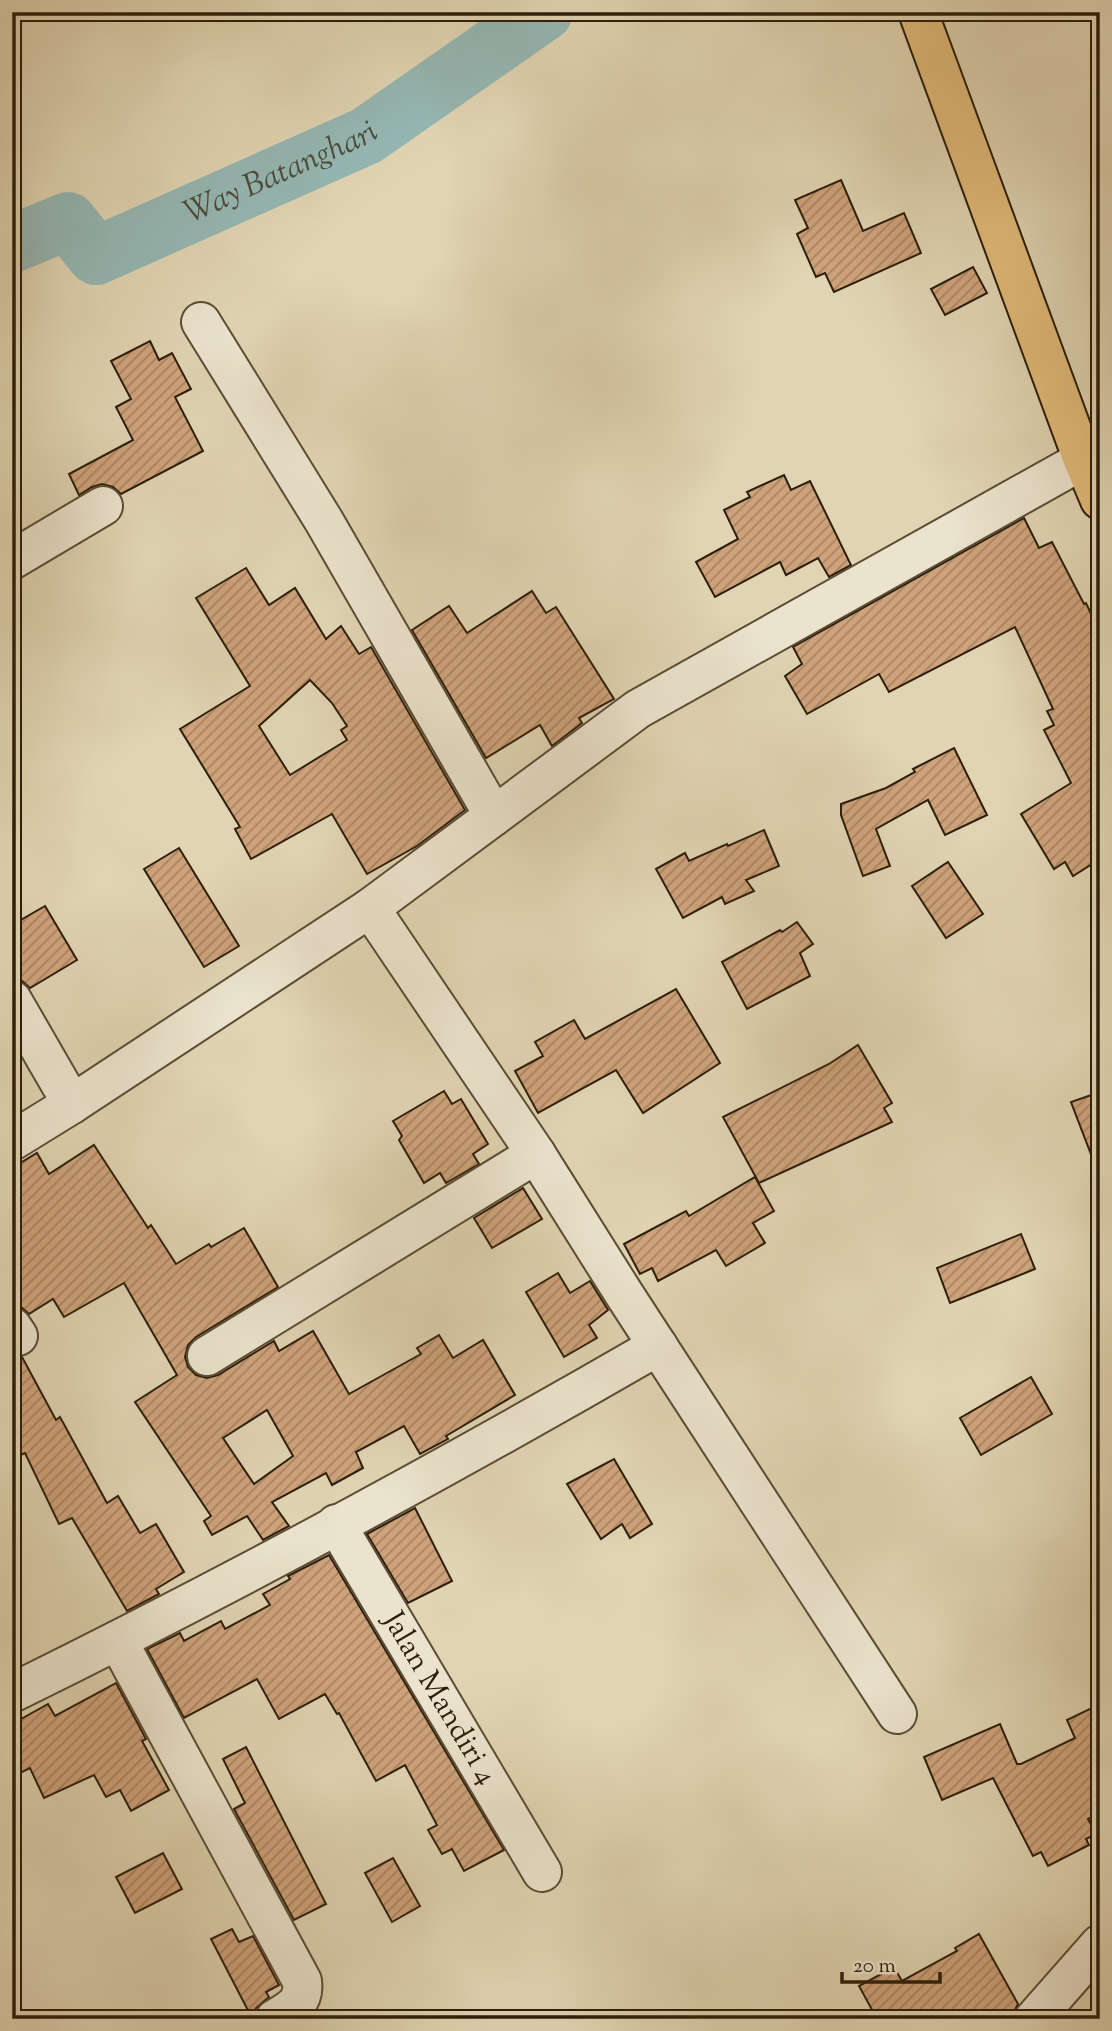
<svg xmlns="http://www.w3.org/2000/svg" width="1112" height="2031" viewBox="0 0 1112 2031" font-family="'Sorts Mill Goudy',serif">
<defs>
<pattern id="building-hatch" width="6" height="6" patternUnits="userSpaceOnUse" patternTransform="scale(1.75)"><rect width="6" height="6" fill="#cea37b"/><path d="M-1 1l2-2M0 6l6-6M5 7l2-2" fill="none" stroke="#a88463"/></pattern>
</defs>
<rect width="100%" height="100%" fill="#e0d4b2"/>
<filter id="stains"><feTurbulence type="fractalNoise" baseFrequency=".00286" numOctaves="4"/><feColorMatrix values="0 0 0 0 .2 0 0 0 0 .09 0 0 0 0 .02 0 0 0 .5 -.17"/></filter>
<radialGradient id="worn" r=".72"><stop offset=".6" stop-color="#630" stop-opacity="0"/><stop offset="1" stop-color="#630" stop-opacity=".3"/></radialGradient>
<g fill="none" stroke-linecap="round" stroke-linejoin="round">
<path stroke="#95b7b3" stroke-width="58" id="s1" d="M 12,244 L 68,221 L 96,256 L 366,136 L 544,12"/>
</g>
<g fill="url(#building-hatch)" stroke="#2d1e09" stroke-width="2" fill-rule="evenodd">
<path d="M 841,180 L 863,231 L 904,213 L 921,253 L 834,292 L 825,273 L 816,277 L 797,234 L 808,228 L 795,200 Z"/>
<path d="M 973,267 L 987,293 L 945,315 L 931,289 Z"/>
<path d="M 150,341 L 159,360 L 172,353 L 191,389 L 175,397 L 203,451 L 121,494 L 113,487 L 102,484 L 92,487 L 79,495 L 69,474 L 133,440 L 116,407 L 131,399 L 111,361 Z"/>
<path d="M 784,475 L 791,490 L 810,481 L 851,565 L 829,577 L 818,558 L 786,575 L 780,562 L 715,597 L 696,562 L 738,539 L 724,510 L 750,497 L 747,492 Z"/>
<path d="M 1024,518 L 1039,548 L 1052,542 L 1084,604 L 1086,603 L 1100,633 L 1100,859 L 1073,876 L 1065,862 L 1054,869 L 1021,814 L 1071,783 L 1044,730 L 1054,725 L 1047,711 L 1053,709 L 1015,627 L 889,692 L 879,674 L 807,714 L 785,676 L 802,664 L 793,647 Z"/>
<path d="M 246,568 L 269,605 L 295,588 L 326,639 L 341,626 L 359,654 L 371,647 L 465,810 L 417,846 L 367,874 L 332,814 L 251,859 L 235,829 L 240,827 L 180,729 L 250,686 L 196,598 ZM 310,680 L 332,703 L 347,726 L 341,730 L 347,740 L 290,775 L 259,726 Z"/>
<path d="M 532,591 L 546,613 L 556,607 L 614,699 L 579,718 L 582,723 L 552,746 L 540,725 L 486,758 L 412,630 L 449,606 L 467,633 Z"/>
<path d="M 954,748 L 987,815 L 945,835 L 928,800 L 876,829 L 890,866 L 863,876 L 841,815 L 841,804 L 886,788 L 915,772 L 913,769 Z"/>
<path d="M 764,830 L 779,866 L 746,880 L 754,891 L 725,904 L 722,897 L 683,918 L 656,869 L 685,853 L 689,861 L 727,844 L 728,846 Z"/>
<path d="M 179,848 L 239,946 L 204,967 L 144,869 Z"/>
<path d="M 948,862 L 983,914 L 946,938 L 912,886 Z"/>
<path d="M 45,906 L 77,960 L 30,988 L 22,981 L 12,978 L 12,925 Z"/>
<path d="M 797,922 L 813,944 L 800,953 L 810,976 L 747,1009 L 722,962 L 780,930 L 782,932 Z"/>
<path d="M 676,989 L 720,1063 L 643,1113 L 616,1070 L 538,1113 L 515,1071 L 543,1056 L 535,1042 L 574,1020 L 585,1039 Z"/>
<path d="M 858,1045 L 892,1103 L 884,1108 L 892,1122 L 759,1183 L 723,1117 L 829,1064 Z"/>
<path d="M 444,1091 L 452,1104 L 461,1099 L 488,1144 L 473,1154 L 479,1164 L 446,1183 L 440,1173 L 424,1183 L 399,1140 L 402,1136 L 393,1121 Z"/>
<path d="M 1100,1092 L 1100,1170 L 1097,1170 L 1071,1102 Z"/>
<path d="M 94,1145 L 148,1228 L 151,1225 L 176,1264 L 209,1244 L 211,1247 L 244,1228 L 278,1287 L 196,1337 L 188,1345 L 185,1357 L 188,1367 L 196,1375 L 207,1378 L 218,1375 L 274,1341 L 279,1351 L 313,1331 L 349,1394 L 421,1354 L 417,1348 L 439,1335 L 453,1358 L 483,1340 L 515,1395 L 446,1436 L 448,1439 L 420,1454 L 404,1426 L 356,1452 L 363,1468 L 332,1485 L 326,1473 L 272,1502 L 289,1526 L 263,1540 L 247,1516 L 212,1535 L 204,1521 L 211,1516 L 135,1402 L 177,1375 L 124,1283 L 64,1317 L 53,1299 L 29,1314 L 21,1307 L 12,1305 L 12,1168 L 37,1153 L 49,1174 ZM 267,1410 L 293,1456 L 254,1484 L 223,1438 Z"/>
<path d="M 755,1177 L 774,1211 L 753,1223 L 765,1243 L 726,1266 L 716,1250 L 658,1281 L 652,1268 L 640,1274 L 624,1244 L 686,1211 L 689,1216 Z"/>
<path d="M 523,1188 L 542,1219 L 492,1248 L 474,1218 Z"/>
<path d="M 1021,1234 L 1035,1269 L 950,1303 L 937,1268 Z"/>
<path d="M 558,1273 L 570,1293 L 590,1281 L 608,1310 L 589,1325 L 597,1338 L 564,1357 L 526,1292 Z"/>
<path d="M 12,1356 L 22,1357 L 56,1420 L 60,1417 L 107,1503 L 118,1496 L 140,1533 L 156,1524 L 184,1572 L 156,1589 L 159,1594 L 127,1611 L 72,1518 L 59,1524 L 25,1453 L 12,1459 Z"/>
<path d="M 1031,1377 L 1052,1414 L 981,1455 L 960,1418 Z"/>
<path d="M 614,1459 L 652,1524 L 630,1538 L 622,1524 L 601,1539 L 567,1484 Z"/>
<path d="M 415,1508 L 452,1581 L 408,1603 L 367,1534 Z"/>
<path d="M 329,1555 L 504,1850 L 464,1871 L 452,1849 L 442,1854 L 428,1830 L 437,1825 L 405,1765 L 376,1781 L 339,1713 L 337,1714 L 325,1694 L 279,1719 L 257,1679 L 184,1718 L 147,1649 L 180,1633 L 184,1641 L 221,1621 L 225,1629 L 270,1605 L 263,1594 L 290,1579 L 288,1576 Z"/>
<path d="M 116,1683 L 146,1739 L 142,1741 L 169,1790 L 131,1811 L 120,1790 L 106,1797 L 94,1775 L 44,1798 L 30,1768 L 12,1777 L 12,1724 L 48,1704 L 55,1716 Z"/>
<path d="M 1100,1704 L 1100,1813 L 1088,1819 L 1096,1834 L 1086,1839 L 1089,1845 L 1048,1866 L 1041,1852 L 1033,1856 L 993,1778 L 942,1800 L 924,1757 L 1000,1724 L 1017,1764 L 1021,1764 L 1075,1738 L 1067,1720 Z"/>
<path d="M 246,1747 L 326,1904 L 294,1920 L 234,1809 L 245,1803 L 223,1759 Z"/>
<path d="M 163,1853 L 182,1889 L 135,1913 L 116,1877 Z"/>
<path d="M 393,1858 L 420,1906 L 392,1922 L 365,1873 Z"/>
<path d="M 232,1929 L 239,1942 L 253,1936 L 279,1985 L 266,1992 L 269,1997 L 256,2008 L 252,2018 L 211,1939 Z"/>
<path d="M 979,1934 L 1018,2004 L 1013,2014 L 1013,2019 L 877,2019 L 859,1986 L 894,1967 L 902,1981 L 957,1951 L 955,1948 Z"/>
</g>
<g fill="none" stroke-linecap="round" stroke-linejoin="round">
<g stroke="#5a4c33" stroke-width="42">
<g id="minor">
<path d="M 201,322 L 324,521 L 494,816"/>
<path d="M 12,560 L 103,506"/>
<path d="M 370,908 L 536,1154 L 624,1294 L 897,1714"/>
<path d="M 12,1000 L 72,1104"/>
<path d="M 12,1141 L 72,1104 L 370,908 L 638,709 L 1083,460"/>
<path d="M 12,1327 L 18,1336"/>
<path d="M 207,1356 L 536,1154"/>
<path id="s2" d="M 336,1524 L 542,1872"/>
<path d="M 118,1641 L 302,1981 C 305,2002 292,2009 275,2019"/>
<path d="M 12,1693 C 231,1585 447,1468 658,1346"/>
<path d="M 1034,2019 L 1100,1944"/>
</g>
</g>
<g stroke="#2d1e09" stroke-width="42">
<path id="major" d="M 918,12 L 1083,460 L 1100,500"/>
</g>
<use href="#minor" stroke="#ebe3cd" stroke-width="38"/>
<use href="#major" stroke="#e0ba79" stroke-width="38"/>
</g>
<g text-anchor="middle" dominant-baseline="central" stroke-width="6" stroke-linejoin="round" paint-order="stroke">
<g font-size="30" fill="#2d1e09" stroke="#ebe3cd">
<text stroke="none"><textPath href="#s2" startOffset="203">Jalan Mandiri 4</textPath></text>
</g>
<g font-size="32" font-style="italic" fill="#4c4c3c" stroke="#ebe3cd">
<text stroke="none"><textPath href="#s1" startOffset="308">Way Batanghari</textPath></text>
</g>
</g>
<rect width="1112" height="2031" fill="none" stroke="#e0d4b2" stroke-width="42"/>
<rect x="14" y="14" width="1084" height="2003" fill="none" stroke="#2d1e09" stroke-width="3.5"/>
<rect x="21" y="21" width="1070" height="1989" fill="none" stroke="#2d1e09" stroke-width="2"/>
<path d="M842 1972v10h98v-10" fill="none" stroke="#2d1e09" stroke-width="3.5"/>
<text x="853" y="1972" font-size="21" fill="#2d1e09" stroke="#ebe3cd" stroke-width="5" paint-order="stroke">20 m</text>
<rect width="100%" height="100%" filter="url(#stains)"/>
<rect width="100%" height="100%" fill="url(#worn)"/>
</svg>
